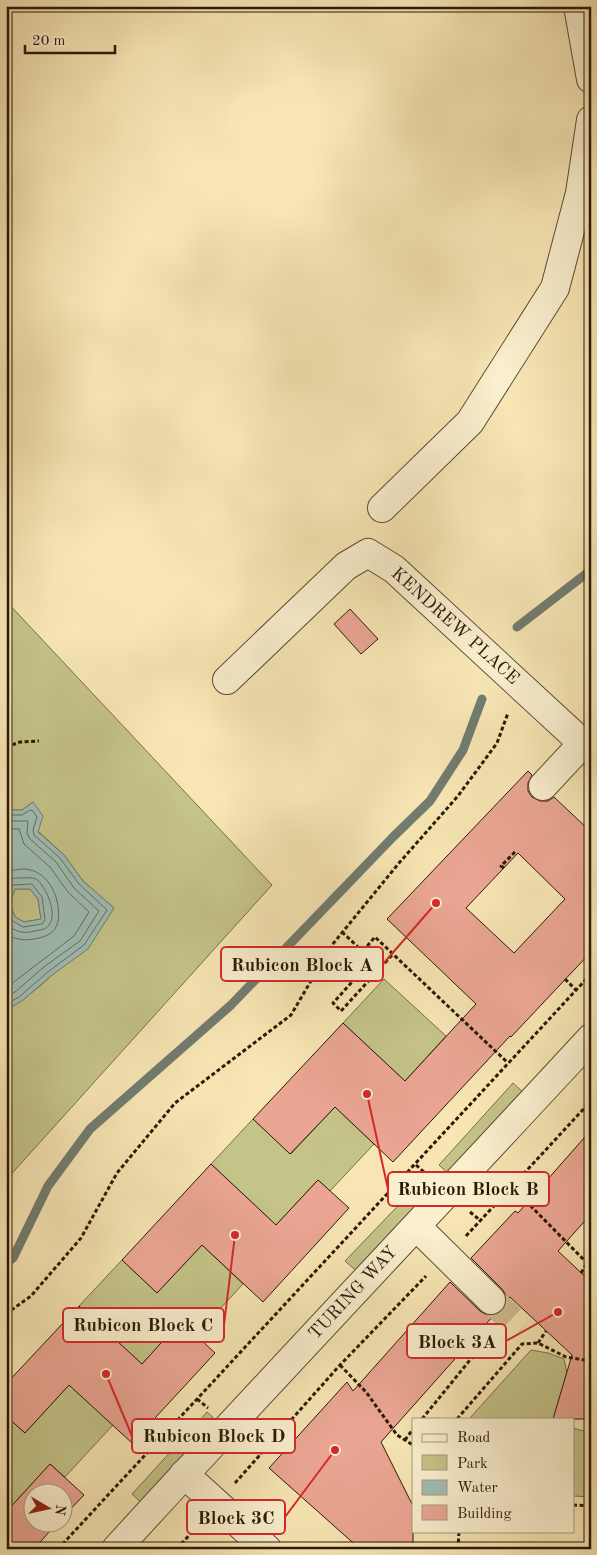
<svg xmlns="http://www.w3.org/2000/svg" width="597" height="1555" viewBox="0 0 597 1555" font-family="'Old Standard TT',serif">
<rect width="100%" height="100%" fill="#f7e6b4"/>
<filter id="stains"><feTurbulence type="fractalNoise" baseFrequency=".004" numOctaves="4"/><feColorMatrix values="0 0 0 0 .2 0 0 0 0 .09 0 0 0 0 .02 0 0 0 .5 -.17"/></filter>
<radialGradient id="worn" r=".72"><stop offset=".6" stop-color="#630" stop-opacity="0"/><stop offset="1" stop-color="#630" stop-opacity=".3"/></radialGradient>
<g fill="#c4c388" stroke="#786e48">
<path d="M 6,601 L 272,885 L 6,1180 L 6,1010 C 49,986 81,944 114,908 L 83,881 L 64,855 L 38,831 L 33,802 L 22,810 L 6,810 Z"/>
<path d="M 15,889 L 30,889 L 38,899 L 41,919 L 24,922 L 15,917 L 10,904 Z"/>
<path d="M 384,979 L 446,1036 L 405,1081 L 343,1023 Z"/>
<path d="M 513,1083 L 526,1095 L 452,1177 L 439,1165 Z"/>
<path d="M 335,1107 L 374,1144 L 330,1191 L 318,1180 L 276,1225 L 211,1164 L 253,1119 L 291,1154 Z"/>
<path d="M 417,1186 L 431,1200 L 360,1274 L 345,1261 Z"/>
<path d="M 202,1245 L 243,1284 L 196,1335 L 181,1321 L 142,1364 L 79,1306 L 122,1260 L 157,1293 Z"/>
<path d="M 531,1350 L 548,1353 L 564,1359 L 567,1373 L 553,1419 L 469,1419 Z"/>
<path d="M 69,1385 L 113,1425 L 65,1477 L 50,1464 L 7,1511 L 6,1416 L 25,1433 Z"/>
<path d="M 207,1412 L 221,1425 L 146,1507 L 132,1494 Z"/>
<path d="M 573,1428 L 591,1433 L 591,1497 L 573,1496 Z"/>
</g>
<path fill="#9fbeb5" stroke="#717c70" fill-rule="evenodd" d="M 33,802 L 43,816 L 38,832 L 64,855 L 83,881 L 114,908 L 88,949 L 52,975 L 22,1001 L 6,1010 L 6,810 L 22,810 ZM 15,889 L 30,889 L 38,899 L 41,919 L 24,922 L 15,917 L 10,904 Z"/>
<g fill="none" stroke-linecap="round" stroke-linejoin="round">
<g stroke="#656c5e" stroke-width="1">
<path d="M 6,815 L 22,815 L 30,810 L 33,811 L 37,817 L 33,830 L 34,835 L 60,858 L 79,884 L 107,910 L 84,945 L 49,971 L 19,997 L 6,1004"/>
<path d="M 6,821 L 28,821 L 27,833 L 30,839 L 56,862 L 74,888 L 99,911 L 80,941 L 45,966 L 15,992 L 6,997"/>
<path d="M 6,829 L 19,829 L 24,844 L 50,867 L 68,892 L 89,912 L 74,936 L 6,988"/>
<path d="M 6,873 C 34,860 54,880 58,906 C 60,923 57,934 39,938 C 26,941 19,941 6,934"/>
<path d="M 6,883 C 11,878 14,878 20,878 C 25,878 31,877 36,879 C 46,886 58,914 49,925 C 46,930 40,930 35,931 C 23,934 16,932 6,924"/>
<path d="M 6,901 L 13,885 L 32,884 L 42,897 L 45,920 L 42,924 L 23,927 L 11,920 L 6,907"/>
</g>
<g stroke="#717c70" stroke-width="9">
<path d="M 517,627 L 591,570"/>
<path d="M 6,1263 L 13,1258 L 48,1186 L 90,1129 L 231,1005 L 393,837 L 430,801 L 463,750 L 482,699"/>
</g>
</g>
<g fill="#eba693" stroke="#2b1908" fill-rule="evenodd">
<path d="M 350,609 L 378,639 L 361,654 L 334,624 Z"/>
<path d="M 528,771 L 532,775 L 528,783 L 528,791 L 532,797 L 540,801 L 548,801 L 554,797 L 591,832 L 591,952 L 511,1037 L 510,1036 L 393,1162 L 335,1107 L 290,1154 L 253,1119 L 343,1023 L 405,1081 L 476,1004 L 387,919 ZM 518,853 L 565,899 L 514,953 L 466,908 Z"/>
<path d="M 591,1130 L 591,1214 L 558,1251 L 591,1282 L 591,1419 L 553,1419 L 572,1355 L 510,1297 L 506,1301 L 506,1295 L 502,1289 L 471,1258 L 515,1211 L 518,1213 Z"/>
<path d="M 211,1164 L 276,1225 L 318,1180 L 349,1208 L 263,1302 L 202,1245 L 157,1293 L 122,1260 Z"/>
<path d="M 450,1282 L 480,1311 L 487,1315 L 494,1315 L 381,1442 L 413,1506 L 413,1549 L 360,1549 L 269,1468 L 347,1382 L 353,1391 Z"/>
<path d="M 79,1306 L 142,1364 L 181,1321 L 215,1353 L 132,1443 L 69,1385 L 25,1433 L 6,1416 L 6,1384 Z"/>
<path d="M 50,1464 L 84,1495 L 62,1518 L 62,1492 L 32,1492 L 32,1522 L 58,1522 L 34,1549 L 6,1549 L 6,1512 Z"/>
</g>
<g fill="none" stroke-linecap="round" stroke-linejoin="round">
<path stroke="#cebd92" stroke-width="28" stroke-dasharray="28 14" stroke-linecap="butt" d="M 491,1300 L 522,1329"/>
<g stroke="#5e4c33" stroke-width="30">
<g id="minor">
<path d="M 578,6 L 591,79"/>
<path d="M 382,508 L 470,422 L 555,288 L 580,193 L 591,120"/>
<path d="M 227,680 L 346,566 L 368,553 L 394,569 L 591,751"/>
<path d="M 543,786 L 583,743"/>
<path d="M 417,1227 L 491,1300"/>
<path d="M 184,1474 L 267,1549"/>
<path d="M 116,1549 C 273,1377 433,1209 591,1038"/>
</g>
</g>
<g stroke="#2b1908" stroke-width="3" stroke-dasharray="4 2.5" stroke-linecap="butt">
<path d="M 6,747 L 20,742 L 39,741"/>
<path d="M 504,868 L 501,866 L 514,853 L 511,851"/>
<path d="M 342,932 L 372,960 L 333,1003 L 341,1011 L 393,954"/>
<path d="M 363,951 L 375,937 L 508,1063"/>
<path d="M 565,979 L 576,990"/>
<path d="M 416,1165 L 425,1173"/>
<path d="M 512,1187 L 587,1263 L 591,1261"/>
<path d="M 470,1212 L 481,1221"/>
<path d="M 466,1236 L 591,1101"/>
<path d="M 581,1273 L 587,1263 L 591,1265"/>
<path d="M 6,1314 L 31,1296 L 81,1238 L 117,1173 L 175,1103 L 291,1015 L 332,945 L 399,863 L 458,796 L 497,743 L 508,713"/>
<path d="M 538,1343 L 546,1331"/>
<path d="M 340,1365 L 366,1392 L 397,1435 L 413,1445"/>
<path d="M 197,1399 L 208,1408"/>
<path d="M 422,1419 L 496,1328"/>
<path d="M 457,1419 L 522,1344 L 538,1343 L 566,1357 L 591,1361"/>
<path d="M 405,1440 L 413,1429"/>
<path d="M 250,1446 L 260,1455"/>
<path d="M 235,1483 L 340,1365 L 426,1276"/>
<path d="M 573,1505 L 591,1506"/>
<path d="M 58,1549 L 591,974"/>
<path d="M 177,1549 L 198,1525"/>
<path d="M 458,1549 L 459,1531"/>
</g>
<use href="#minor" stroke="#faefce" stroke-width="28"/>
</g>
<g text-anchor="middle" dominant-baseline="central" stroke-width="4" stroke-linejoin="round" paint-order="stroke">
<g font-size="18" fill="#2b1908" stroke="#faefce">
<text transform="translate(455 626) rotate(42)">KENDREW PLACE</text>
<text transform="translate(353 1293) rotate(-47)">TURING WAY</text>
</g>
</g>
<path fill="none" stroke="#d62828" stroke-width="2" d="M436 903L383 964M367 1094L388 1189M235 1235L224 1325M558 1312L506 1341M106 1374L132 1436M335 1450L285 1517"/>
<g fill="#d62828" stroke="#faefce" stroke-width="2">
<circle cx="436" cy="903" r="5"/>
<circle cx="367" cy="1094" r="5"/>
<circle cx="235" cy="1235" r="5"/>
<circle cx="558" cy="1312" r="5"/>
<circle cx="106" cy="1374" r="5"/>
<circle cx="335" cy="1450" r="5"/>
</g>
<g fill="#faefce" stroke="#d62828" stroke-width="2">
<rect x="221" y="947" width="162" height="34" rx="5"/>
<rect x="388" y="1172" width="161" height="34" rx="5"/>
<rect x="63" y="1308" width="161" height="34" rx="5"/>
<rect x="407" y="1324" width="99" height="34" rx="5"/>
<rect x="132" y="1419" width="163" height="34" rx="5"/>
<rect x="187" y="1500" width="98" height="34" rx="5"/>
</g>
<g font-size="19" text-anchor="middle" font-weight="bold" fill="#2b1908">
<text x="302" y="971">Rubicon Block A</text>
<text x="468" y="1195">Rubicon Block B</text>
<text x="143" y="1331">Rubicon Block C</text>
<text x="457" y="1348">Block 3A</text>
<text x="214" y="1442">Rubicon Block D</text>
<text x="236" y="1524">Block 3C</text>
</g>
<rect width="597" height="1555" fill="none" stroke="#f7e6b4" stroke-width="25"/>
<rect x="8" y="8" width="582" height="1540" fill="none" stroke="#2b1908" stroke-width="2.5"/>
<rect x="12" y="12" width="572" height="1530" fill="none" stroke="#2b1908"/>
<rect x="412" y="1418" width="162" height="115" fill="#faefce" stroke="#a7997f"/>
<rect x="422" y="1434" width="25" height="8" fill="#faefce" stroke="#a7997f"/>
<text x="457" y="1442" font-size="15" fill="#2b1908">Road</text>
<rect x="422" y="1455" width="25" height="15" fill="#c4c388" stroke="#a7997f"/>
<text x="457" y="1468" font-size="15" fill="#2b1908">Park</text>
<rect x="422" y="1480" width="25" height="15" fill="#9fbeb5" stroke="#a7997f"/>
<text x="457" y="1492" font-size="15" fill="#2b1908">Water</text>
<rect x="422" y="1505" width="25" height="15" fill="#eba693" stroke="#a7997f"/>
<text x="457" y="1518" font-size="15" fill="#2b1908">Building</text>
<g transform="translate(48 1508) rotate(99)"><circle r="24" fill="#faefce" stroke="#a7997f"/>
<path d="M0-4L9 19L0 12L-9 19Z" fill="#8f2418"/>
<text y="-8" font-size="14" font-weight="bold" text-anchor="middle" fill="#2b1908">N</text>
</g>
<path d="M25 45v8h90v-8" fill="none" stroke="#2b1908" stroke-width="2.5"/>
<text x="32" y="45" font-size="15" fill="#2b1908" stroke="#faefce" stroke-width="4" paint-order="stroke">20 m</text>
<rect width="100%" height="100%" filter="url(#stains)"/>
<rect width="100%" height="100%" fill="url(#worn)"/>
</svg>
